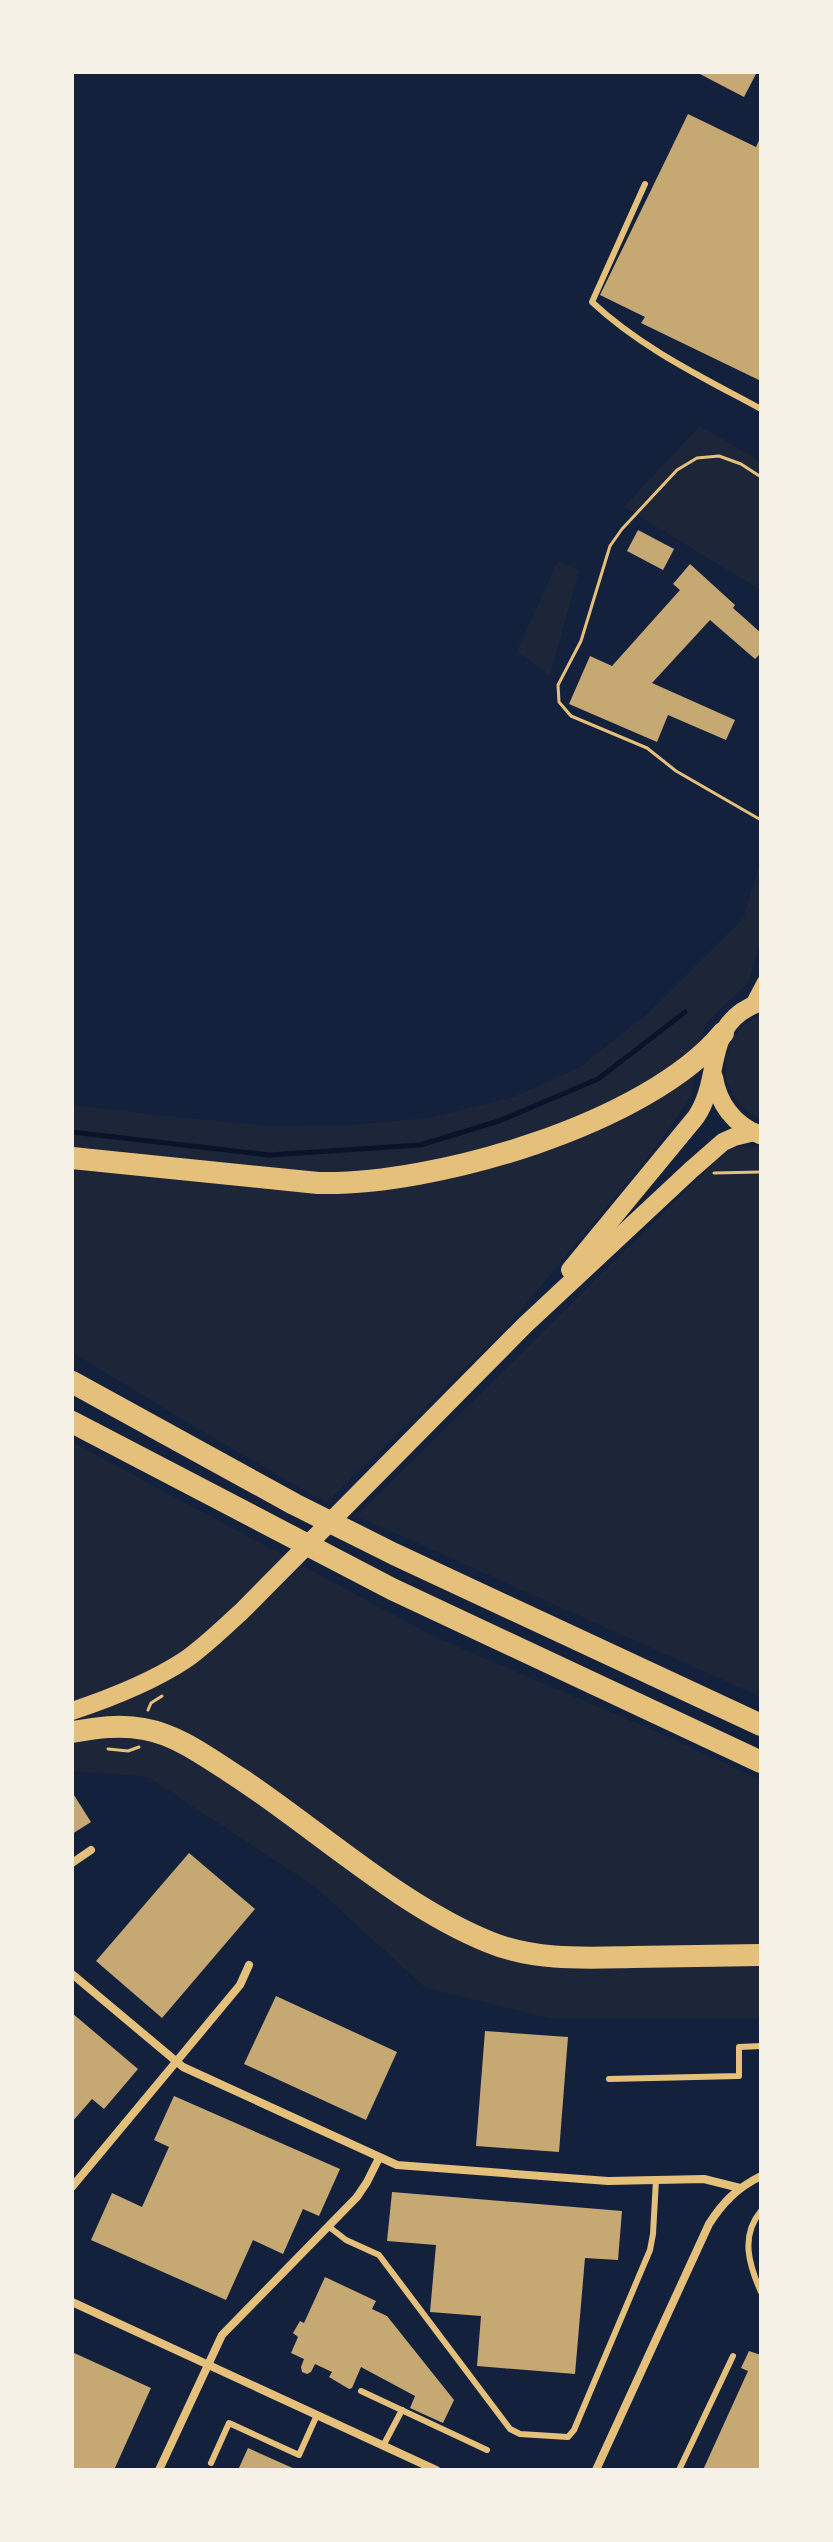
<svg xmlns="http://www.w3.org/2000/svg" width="833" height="2542" viewBox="0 0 833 2542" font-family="'IBM Plex Sans',sans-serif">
<rect width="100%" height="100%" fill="#14213d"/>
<g fill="#1d2539">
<path d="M 700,426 L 761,462 L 761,590 L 624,507 Z"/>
<path d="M 558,561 L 579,570 L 550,675 L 517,651 Z"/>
<path d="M 761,859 L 761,941 L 748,983 L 707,1022 L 697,1049 L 691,1097 L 652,1152 L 505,1329 L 326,1503 L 195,1427 L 72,1352 L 72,1105 L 183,1118 L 272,1126 L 348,1125 L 430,1118 L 514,1097 L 580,1067 L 647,1014 L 743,919 Z"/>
<path d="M 761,1014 L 761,1119 C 714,1097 714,1037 761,1014 Z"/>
<path d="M 735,1147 L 761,1147 L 761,1697 L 357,1516 L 715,1162 Z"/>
<path d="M 72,1442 L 435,1637 L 657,1732 L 761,1780 L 761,2019 L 552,2019 L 426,1988 L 314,1886 L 148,1777 L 72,1771 Z"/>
</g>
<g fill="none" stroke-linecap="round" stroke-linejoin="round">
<path stroke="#0b132b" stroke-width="5" d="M 72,1132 L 269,1155 L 420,1145 L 499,1121 L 598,1079 L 685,1012"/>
</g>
<g fill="#c6a872">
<path d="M 696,72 L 757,72 L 744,97 Z"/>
<path d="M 688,114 L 756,147 L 761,136 L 761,381 L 641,323 L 645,317 L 600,295 Z"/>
<path d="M 638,530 L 674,549 L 663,570 L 627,551 Z"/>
<path d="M 690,564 L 735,605 L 733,608 L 761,633 L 761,653 L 755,659 L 710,620 L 652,683 L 735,720 L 726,740 L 668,715 L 657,742 L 569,704 L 590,656 L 612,666 L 680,590 L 673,584 Z"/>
<path d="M 72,1792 L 91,1822 L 72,1834 Z"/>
<path d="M 189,1853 L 255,1909 L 162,2018 L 96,1961 Z"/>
<path d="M 276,1996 L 397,2052 L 366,2120 L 244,2064 Z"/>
<path d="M 72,2013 L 138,2069 L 104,2109 L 92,2099 L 72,2122 Z"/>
<path d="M 485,2031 L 568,2037 L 559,2152 L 476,2146 Z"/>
<path d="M 174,2096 L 340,2169 L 319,2216 L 303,2209 L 283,2254 L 253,2240 L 226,2300 L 91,2240 L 112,2193 L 142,2207 L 169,2147 L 154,2140 Z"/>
<path d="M 392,2192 L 622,2211 L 618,2260 L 585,2258 L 575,2374 L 477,2366 L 481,2316 L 430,2312 L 436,2245 L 387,2241 Z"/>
<path d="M 325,2277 L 376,2301 L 372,2309 L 387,2316 L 454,2400 L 443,2423 L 410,2408 L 415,2396 L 361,2367 L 352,2388 L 349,2389 L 329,2377 L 332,2372 L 315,2364 L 311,2372 L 307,2374 L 302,2372 L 301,2367 L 304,2359 L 291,2353 L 298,2337 L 293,2333 L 300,2321 L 304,2323 Z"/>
<path d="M 749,2351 L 761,2355 L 761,2470 L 703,2470 L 748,2371 L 741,2368 Z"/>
<path d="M 72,2352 L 151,2388 L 114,2470 L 72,2470 Z"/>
<path d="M 248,2448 L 297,2470 L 238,2470 Z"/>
</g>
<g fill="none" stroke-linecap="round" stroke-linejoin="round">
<g stroke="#e5c07b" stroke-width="3">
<path d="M 761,477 L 741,464 L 719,456 L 697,458 L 677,470 L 622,529 L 610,546 L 581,641 L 558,685 L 559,702 L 571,716 L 647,748 L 676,771 L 761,820"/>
<path d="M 714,1173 L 761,1172"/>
<path d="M 148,1710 L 151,1703 L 162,1696"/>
<path d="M 108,1749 L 128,1751 L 139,1747"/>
</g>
<g stroke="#e5c07b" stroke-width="6">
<path d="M 645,184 L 592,302 C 641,348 702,377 761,409"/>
<path d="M 609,2079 L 739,2076 L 739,2047 L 761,2046"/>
<path d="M 761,2211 C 740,2236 749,2265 761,2292"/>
<path d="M 328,2226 L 346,2240 L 379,2255 L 510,2429 L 520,2434 L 568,2437 L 574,2430 L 650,2250 L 653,2234 L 656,2180"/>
<path d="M 361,2391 L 487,2450"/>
<path d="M 383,2446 L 402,2410"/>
<path d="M 211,2463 L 229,2423 L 299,2455 L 317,2415"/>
<path d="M 679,2470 L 733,2356"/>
</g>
<g stroke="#e5c07b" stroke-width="8">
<path d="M 750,1002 L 761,981"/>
<path d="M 72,1863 L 91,1850"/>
<path d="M 72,1974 L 183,2067 L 397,2165 L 608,2181 L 704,2179 L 740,2188"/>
<path d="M 72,2187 L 240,1985 L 249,1965"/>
<path d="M 72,2302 L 436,2470"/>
<path d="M 159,2470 L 222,2335 L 357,2197 L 367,2182 L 379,2158"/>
<path d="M 596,2470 L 709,2224 C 723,2202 737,2188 761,2176"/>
</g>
<g stroke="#e5c07b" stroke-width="18">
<path d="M 714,1077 C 718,1103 734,1125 760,1135"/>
<path d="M 570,1270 L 696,1117 C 724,1075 701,1023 761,1002"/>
<path d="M 72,1711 C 111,1698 150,1683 185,1660 C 205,1646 223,1628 241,1612 L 525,1325 L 691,1170 L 723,1142 L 734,1137 L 754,1132"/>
</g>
<g stroke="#e5c07b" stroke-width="22">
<path d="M 72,1158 L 318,1183 C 434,1186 647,1124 723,1033"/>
<path d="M 72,1382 L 294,1504 L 394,1554 L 761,1725"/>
<path d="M 72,1422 L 392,1589 L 761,1762"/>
<path d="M 72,1732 C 96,1728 120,1724 144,1729 C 179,1735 211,1760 241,1779 C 319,1831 402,1907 489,1942 C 535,1961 585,1958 633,1957 C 676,1956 718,1956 761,1955"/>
</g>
</g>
<rect width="833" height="2542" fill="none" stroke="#f6f1e7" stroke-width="148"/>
</svg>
